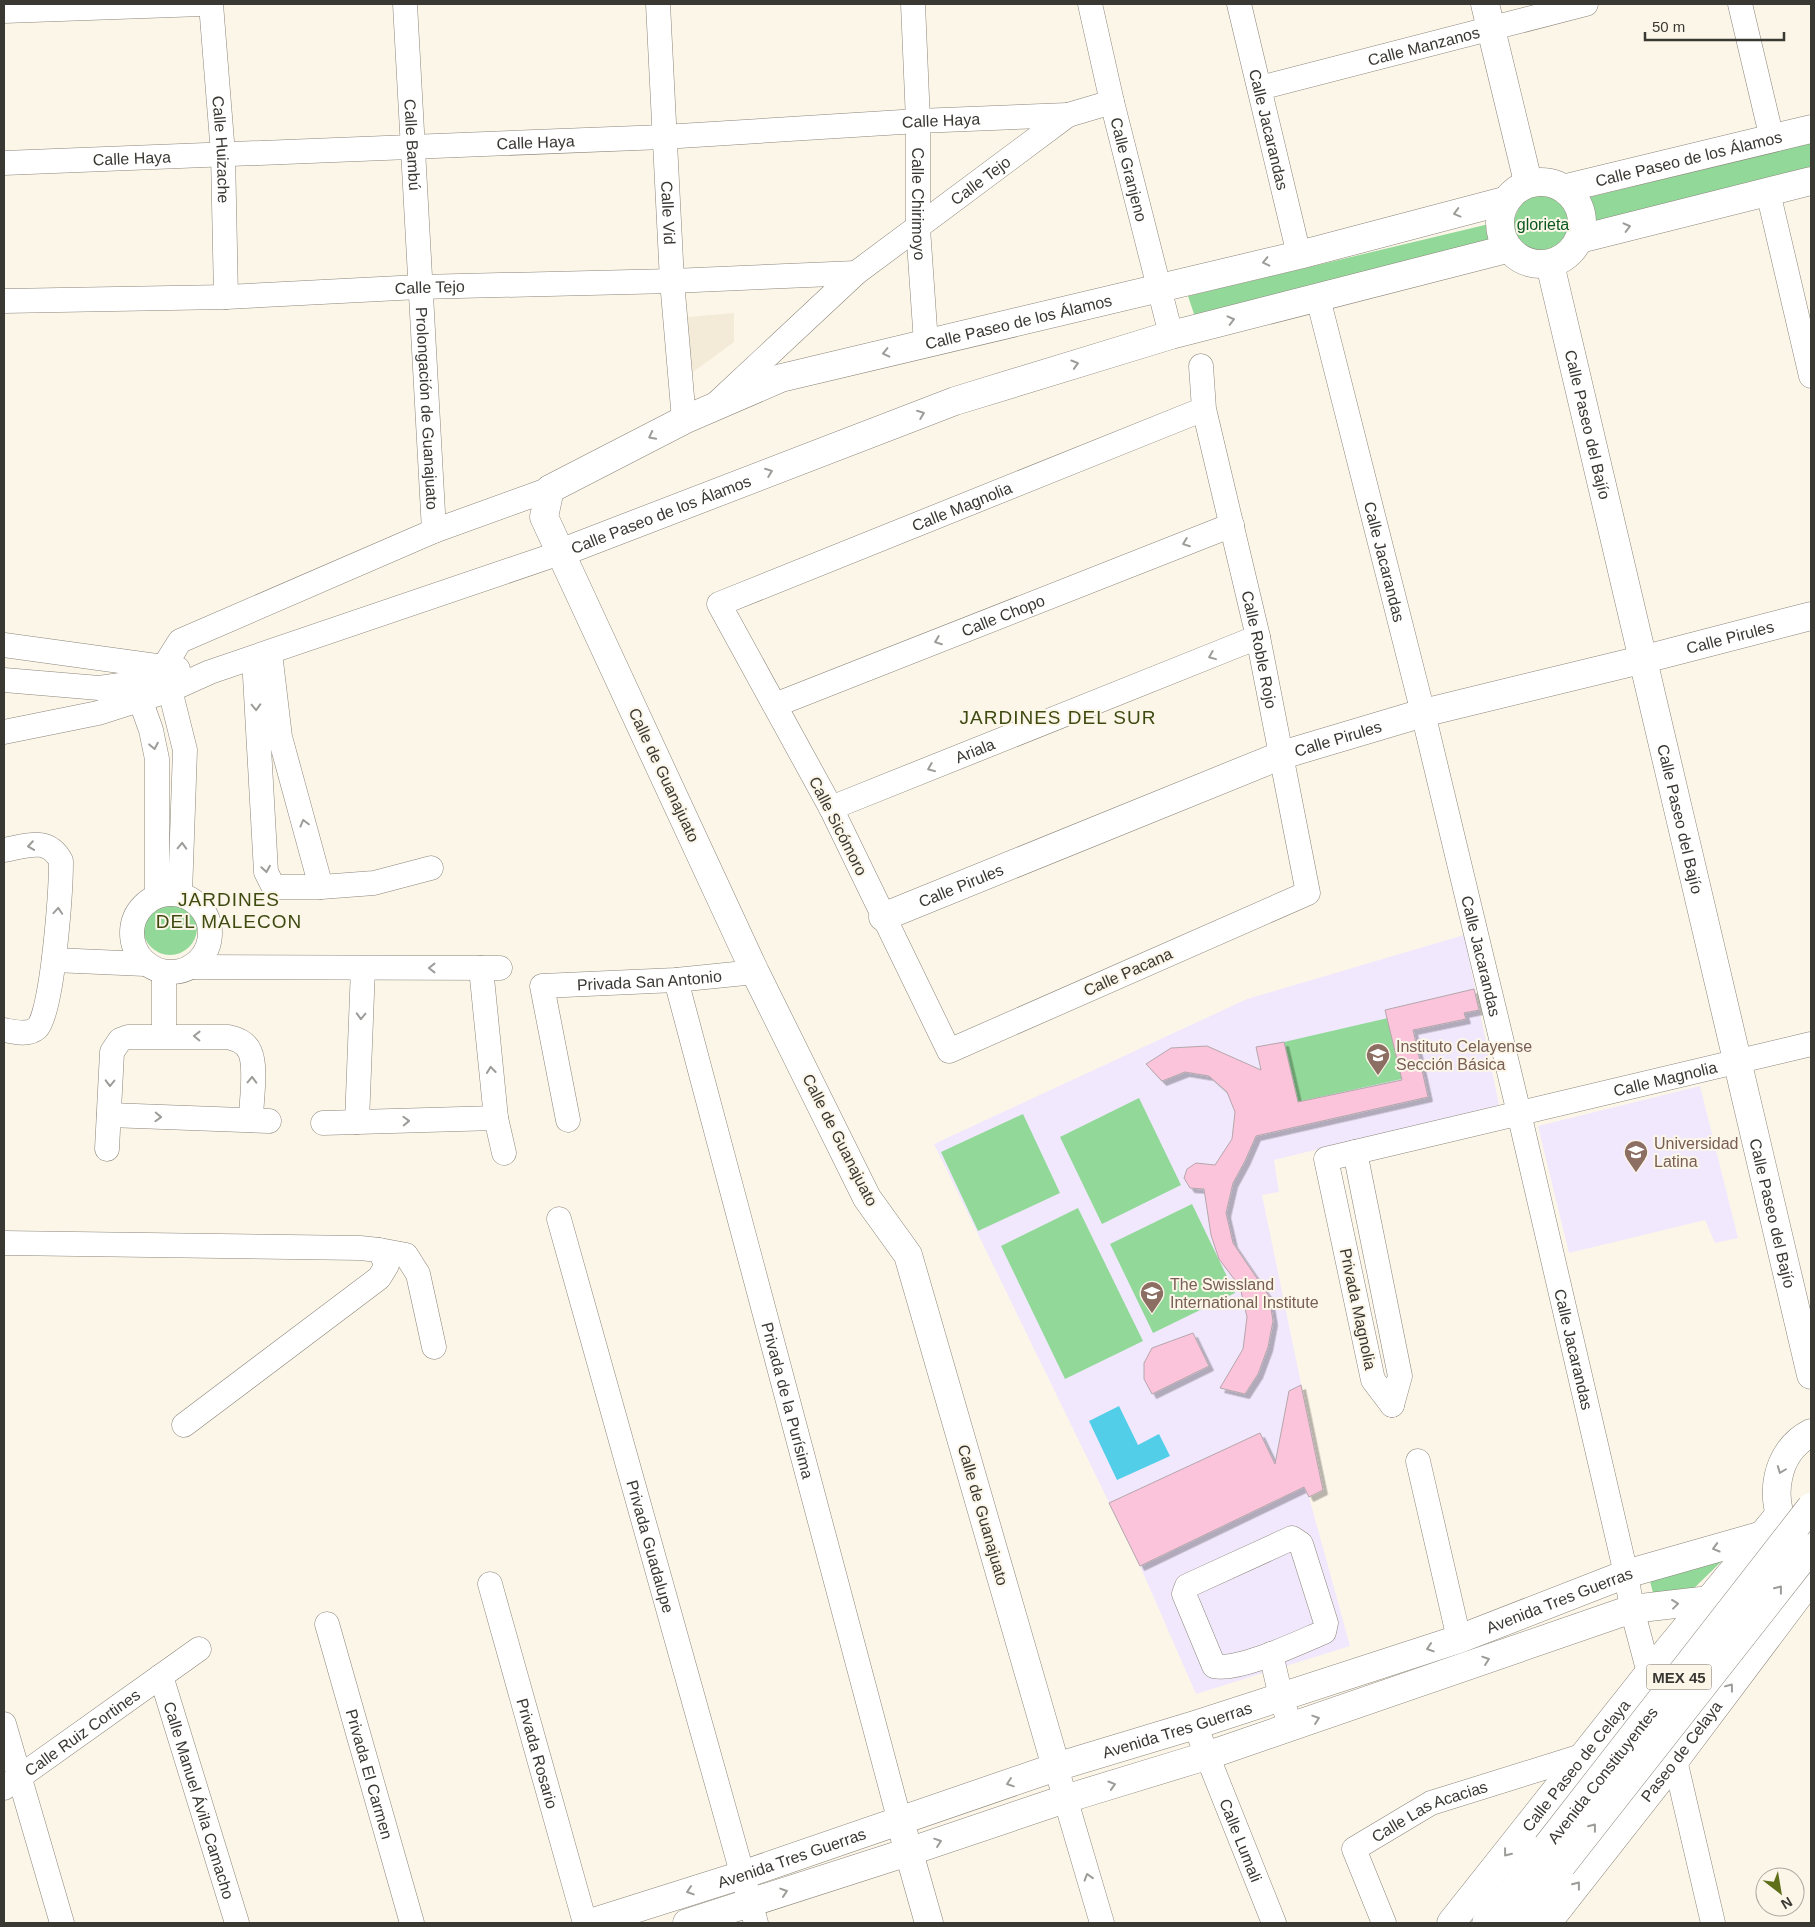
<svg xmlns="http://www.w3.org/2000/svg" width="1815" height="1927" viewBox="0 0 1815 1927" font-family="Helvetica,sans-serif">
<defs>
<filter id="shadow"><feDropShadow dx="4.5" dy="4.5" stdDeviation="0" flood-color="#0004"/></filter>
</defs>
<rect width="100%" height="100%" fill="#fcf6e9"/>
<path fill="#f4ead8" d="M 734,313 L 734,342 L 693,372 L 683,371 L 677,318 Z"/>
<g fill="#f1e8fd">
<path d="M 1464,935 L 1499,1105 L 1274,1160 L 1279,1192 L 1262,1195 L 1323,1490 L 1309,1497 L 1350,1646 L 1196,1694 L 1140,1566 L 934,1144 L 1247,999 Z"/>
<path d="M 1700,1086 L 1738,1238 L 1715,1243 L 1705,1220 L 1569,1253 L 1538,1126 Z"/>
</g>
<g fill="#92d999">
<path d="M 1811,143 L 1811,174 L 1598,227 L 1590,197 Z"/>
<path d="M 1536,192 C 1564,193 1566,203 1572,226 L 1564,243 L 1549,253 L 1531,250 L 1517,238 L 1513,221 L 1522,201 Z"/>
<path d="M 1489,224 L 1489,234 L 1496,244 L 1195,317 L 1188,296 Z"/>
<circle cx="170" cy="928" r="27"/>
<path d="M 1388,1018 L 1402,1079 L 1297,1102 L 1284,1042 Z"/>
<path d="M 1139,1098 L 1181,1185 L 1102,1224 L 1060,1137 Z"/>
<path d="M 1023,1114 L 1060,1193 L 978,1231 L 941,1152 Z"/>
<path d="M 1192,1204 L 1235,1293 L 1153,1333 L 1110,1244 Z"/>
<path d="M 1078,1208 L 1143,1341 L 1065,1379 L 1001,1246 Z"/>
<path d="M 1725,1558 L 1688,1594 L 1653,1593 L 1650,1581 Z"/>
</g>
<path fill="#52cee9" d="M 1119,1406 L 1138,1445 L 1159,1434 L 1170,1456 L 1117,1480 L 1089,1421 Z"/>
<g fill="#fbc4db" stroke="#b4a6ab" filter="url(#shadow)">
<path d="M 1474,989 L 1479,1010 L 1464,1013 L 1466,1019 L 1413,1030 L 1428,1097 L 1256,1136 L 1245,1161 L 1233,1183 L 1226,1213 L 1233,1243 L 1269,1296 L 1273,1321 L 1268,1347 L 1258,1374 L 1245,1394 L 1220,1388 L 1243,1349 L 1247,1317 L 1240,1287 L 1219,1259 L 1211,1235 L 1204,1189 L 1190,1188 L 1184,1178 L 1187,1169 L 1196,1163 L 1215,1165 L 1232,1139 L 1235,1112 L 1227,1092 L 1209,1076 L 1185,1072 L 1162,1081 L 1146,1064 L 1171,1048 L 1207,1046 L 1261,1070 L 1256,1047 L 1284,1042 L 1298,1102 L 1402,1080 L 1385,1010 Z"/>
<path d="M 1193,1333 L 1209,1366 L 1152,1394 L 1144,1379 L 1144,1363 L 1152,1348 Z"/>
<path d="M 1301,1385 L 1323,1490 L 1309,1497 L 1304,1487 L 1140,1566 L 1109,1503 L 1260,1433 L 1275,1464 L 1289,1391 Z"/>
</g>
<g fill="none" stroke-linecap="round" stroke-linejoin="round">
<g stroke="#8b857a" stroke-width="25">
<g id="minor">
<path id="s1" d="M 211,4 L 223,154 L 226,297"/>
<path id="s2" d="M 405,4 L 434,531"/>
<path id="s3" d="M 658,4 L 672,281 L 684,420"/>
<path id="s4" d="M 913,4 L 918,121 L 918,228 L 926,343"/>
<path id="s5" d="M 1090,4 L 1112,102 L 1171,335"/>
<path id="s6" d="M 1239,4 L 1299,255"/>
<path d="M 1740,4 L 1772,139"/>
<path d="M 4,11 L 202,4"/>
<path id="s7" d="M 1260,88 L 1586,4"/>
<path id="s8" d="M 4,163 L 663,137 L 918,121 L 1068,115"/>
<path d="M 1768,192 L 1811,376"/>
<path id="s9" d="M 1318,298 L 1423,713 L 1519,1113 L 1626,1574 L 1632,1609 L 1649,1673"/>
<path id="s10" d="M 4,301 L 226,297 L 419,287 L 672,281 L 856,273"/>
<path id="s11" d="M 1201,366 L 1204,409 L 1258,637 L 1308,893 L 949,1051 L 831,808 L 719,604 L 1204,409"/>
<path id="s12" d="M 718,402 L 856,273 L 1068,115 L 1112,102"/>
<path d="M 4,645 L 178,669"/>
<path d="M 270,653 L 280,737 L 321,887"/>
<path d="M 254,658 L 266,872 L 272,884 L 278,887 L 321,887 L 374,883 L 431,868"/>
<path d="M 163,668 L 180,641 L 434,531 L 550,489"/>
<path d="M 4,680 L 99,688 L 171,678"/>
<path d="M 170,690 L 185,750 L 180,894"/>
<path d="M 140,699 L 151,730 L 157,759 L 157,896"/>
<path id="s13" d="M 775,705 L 1232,525"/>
<path d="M 4,732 L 98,713 L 170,690 L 210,672 L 560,553"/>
<path id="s14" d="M 831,808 L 1258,637"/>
<path d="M 4,850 C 27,846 48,836 61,861 C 61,887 53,1013 37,1028 C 28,1036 14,1032 4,1030"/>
<circle cx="171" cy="933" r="39"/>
<path d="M 54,960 L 145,964"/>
<path d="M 191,967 L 500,968"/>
<path d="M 481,968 L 496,1118 L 504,1153"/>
<path d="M 164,972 L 164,1036"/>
<path id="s15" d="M 676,980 L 900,1822"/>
<path d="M 109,1115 L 269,1121"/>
<path id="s16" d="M 568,1120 L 542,986 L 676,980 L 755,972"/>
<path d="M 357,1122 L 363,968"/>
<path d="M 323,1123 L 496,1118"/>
<path d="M 107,1149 L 112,1052 L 120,1040 L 128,1037 L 228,1037 C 237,1039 246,1042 250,1052 C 257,1068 251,1101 251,1120"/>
<path d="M 1355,1152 L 1400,1376 L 1392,1405"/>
<path id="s17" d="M 559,1219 L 756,1923"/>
<path d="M 4,1243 L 360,1248 L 379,1250 L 387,1265 L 379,1278 L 184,1425"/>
<path d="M 379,1250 L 406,1255 L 418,1274 L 434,1347"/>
<path id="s18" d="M 1392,1405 L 1373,1380 L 1326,1159 L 1811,1044"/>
<path d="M 1418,1461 L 1459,1639"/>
<path d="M 1292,1538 L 1301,1544 L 1326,1623 L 1324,1632 C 1300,1642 1238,1672 1214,1666 L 1184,1594 L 1187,1586 Z"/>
<path id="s19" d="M 490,1584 L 585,1923"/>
<path id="s20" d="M 327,1624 L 412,1923"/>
<path d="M 1271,1654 L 1281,1697 L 1291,1728"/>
<path id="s21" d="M 161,1676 L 237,1923"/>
<path d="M 4,1724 L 62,1923"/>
<path id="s22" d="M 1195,1725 L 1274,1923"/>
<path d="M 1675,1760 L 1713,1923"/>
<path d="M 1056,1767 L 1102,1923"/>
<path id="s23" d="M 4,1788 L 199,1649"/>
<path id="s24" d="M 1384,1923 L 1354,1849 L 1431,1803 L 1585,1755"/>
</g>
</g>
<g stroke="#8b857a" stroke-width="29">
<g id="major">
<path d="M 1485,4 L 1528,182"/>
<circle cx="1541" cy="223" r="41"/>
<path id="s25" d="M 1566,188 L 1811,129"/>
<path d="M 1580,239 L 1811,181"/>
<path id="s26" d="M 1550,264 C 1638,634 1723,1005 1811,1375"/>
<path id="s27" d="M 560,553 L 955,401 L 1171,335 L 1507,249"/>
<path id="s28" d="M 883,917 L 1282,755 L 1423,713 L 1645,659 L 1811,616"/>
<path d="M 1787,1531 C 1768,1499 1775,1451 1811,1433"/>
<path id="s29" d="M 1056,1767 L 908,1255 L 867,1198 L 755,972 L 544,517 L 550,489 L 684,420 L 781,378 L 1299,255 L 1504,201"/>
<path d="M 904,1835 L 929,1923"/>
<path id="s30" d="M 590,1923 L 742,1875 L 1056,1767 L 1195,1725 L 1459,1639 L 1626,1574 L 1763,1535"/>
<path d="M 687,1923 L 908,1852 L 1065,1799 L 1206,1756 L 1632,1609 L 1710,1600"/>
<path id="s31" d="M 1451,1923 L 1649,1673 L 1779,1515"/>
<path d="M 1486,1923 L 1547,1846"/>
<path d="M 1516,1923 L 1562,1865"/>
<path id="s32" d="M 1547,1923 L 1675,1760 L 1811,1579"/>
</g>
</g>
<use href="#minor" stroke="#fff" stroke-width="24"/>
<use href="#major" stroke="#fff" stroke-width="28"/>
<g stroke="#8b857a" stroke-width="29" stroke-linecap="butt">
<g id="major-bridge">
<path id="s33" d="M 1547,1846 L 1811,1507"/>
<path d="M 1562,1865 L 1811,1548"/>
</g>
</g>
<use href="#major-bridge" stroke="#fff" stroke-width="28"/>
</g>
<defs><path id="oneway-chevron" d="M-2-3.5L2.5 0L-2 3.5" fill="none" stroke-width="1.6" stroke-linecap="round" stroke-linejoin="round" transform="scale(1.25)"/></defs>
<g stroke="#9c9c99">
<use href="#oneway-chevron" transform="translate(1457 213) rotate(165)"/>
<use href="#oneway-chevron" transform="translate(1627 227) rotate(-14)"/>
<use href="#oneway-chevron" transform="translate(1266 262) rotate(167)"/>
<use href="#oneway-chevron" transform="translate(1231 320) rotate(-14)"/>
<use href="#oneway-chevron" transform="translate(886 353) rotate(167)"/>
<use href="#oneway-chevron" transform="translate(1075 364) rotate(-17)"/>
<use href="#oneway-chevron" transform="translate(921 414) rotate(-21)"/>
<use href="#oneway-chevron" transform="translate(652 436) rotate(153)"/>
<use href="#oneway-chevron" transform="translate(769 472) rotate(-21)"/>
<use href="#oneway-chevron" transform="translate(1186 543) rotate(159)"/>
<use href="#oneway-chevron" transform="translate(938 641) rotate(159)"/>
<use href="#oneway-chevron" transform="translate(1212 656) rotate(158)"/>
<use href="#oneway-chevron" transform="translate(256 707) rotate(88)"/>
<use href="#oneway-chevron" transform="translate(154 746) rotate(79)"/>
<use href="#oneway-chevron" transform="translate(931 768) rotate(158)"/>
<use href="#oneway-chevron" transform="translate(304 823) rotate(-105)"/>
<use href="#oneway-chevron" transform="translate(31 846) rotate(172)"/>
<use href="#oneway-chevron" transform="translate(182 846) rotate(-88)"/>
<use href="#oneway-chevron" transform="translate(266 869) rotate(81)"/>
<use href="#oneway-chevron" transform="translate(58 911) rotate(-86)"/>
<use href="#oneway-chevron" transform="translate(432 968) rotate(-180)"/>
<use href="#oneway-chevron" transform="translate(361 1016) rotate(92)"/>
<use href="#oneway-chevron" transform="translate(197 1036) rotate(-179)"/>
<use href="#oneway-chevron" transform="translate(491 1070) rotate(-96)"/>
<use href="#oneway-chevron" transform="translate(252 1080) rotate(-88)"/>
<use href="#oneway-chevron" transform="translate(110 1083) rotate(91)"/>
<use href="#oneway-chevron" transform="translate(158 1117) rotate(2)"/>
<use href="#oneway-chevron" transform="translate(406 1121) rotate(-2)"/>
<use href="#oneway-chevron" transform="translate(1781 1470) rotate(111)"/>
<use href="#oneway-chevron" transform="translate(1716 1548) rotate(164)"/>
<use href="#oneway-chevron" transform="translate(1779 1589) rotate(-52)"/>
<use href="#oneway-chevron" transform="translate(1675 1604) rotate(-7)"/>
<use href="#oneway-chevron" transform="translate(1430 1648) rotate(162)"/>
<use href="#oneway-chevron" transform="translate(1486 1660) rotate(-19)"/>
<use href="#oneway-chevron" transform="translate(1730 1687) rotate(-53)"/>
<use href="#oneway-chevron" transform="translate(1316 1719) rotate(-19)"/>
<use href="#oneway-chevron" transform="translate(1010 1783) rotate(161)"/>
<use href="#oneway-chevron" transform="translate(1112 1785) rotate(-17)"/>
<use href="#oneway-chevron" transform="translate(1593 1827) rotate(-52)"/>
<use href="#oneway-chevron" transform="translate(938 1842) rotate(-19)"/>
<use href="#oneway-chevron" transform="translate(1507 1853) rotate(128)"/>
<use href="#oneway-chevron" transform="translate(1088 1877) rotate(-107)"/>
<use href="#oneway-chevron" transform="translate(1577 1885) rotate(-52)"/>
<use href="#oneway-chevron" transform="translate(690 1891) rotate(162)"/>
<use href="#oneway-chevron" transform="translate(784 1892) rotate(-18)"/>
</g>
<defs>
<g id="school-pin" transform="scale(1.25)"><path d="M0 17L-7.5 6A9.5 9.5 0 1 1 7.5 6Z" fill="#8d6e63" stroke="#fcf6e9"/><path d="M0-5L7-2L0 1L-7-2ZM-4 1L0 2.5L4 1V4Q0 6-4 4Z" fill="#fff"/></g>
<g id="university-pin" transform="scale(1.25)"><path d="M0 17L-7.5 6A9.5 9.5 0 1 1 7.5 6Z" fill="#8d6e63" stroke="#fcf6e9"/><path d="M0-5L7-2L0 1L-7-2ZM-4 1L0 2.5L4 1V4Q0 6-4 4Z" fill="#fff"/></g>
</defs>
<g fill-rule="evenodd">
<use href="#school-pin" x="1378" y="1055"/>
<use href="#university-pin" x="1636" y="1152"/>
<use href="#school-pin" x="1152" y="1293"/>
</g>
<g text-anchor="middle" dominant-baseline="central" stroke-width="4" stroke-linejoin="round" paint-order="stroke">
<rect fill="#fcf6e9" stroke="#74716a" stroke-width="1" x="1646.5" y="1664.5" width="65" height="25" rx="4"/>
<g font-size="15" font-weight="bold" fill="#3a3833">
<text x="1679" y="1677">MEX 45</text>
</g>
<g font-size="16" fill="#3a3833" stroke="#fcf6e9">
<text stroke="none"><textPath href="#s7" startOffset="169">Calle Manzanos</textPath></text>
<text stroke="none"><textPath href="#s8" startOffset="938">Calle Haya</textPath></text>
<text stroke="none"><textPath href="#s6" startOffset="129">Calle Jacarandas</textPath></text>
<text stroke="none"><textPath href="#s8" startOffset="532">Calle Haya</textPath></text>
<text stroke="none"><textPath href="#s2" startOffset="141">Calle Bambú</textPath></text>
<text stroke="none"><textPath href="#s1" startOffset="146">Calle Huizache</textPath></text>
<text stroke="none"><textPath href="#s8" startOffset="128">Calle Haya</textPath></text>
<text stroke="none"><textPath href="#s25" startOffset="126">Calle Paseo de los Álamos</textPath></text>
<text stroke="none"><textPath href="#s5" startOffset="170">Calle Granjeno</textPath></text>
<text stroke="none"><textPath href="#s12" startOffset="344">Calle Tejo</textPath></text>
<text stroke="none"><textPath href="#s4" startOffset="200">Calle Chirimoyo</textPath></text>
<text stroke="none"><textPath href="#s3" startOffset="209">Calle Vid</textPath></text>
<text stroke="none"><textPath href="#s10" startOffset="426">Calle Tejo</textPath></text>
<text stroke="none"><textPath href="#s29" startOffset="1886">Calle Paseo de los Álamos</textPath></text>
<text stroke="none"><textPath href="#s2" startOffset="405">Prolongación de Guanajuato</textPath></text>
<text stroke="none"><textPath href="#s26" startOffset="165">Calle Paseo del Bajío</textPath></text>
<text stroke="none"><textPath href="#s11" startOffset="1695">Calle Magnolia</textPath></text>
<text stroke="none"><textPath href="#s27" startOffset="108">Calle Paseo de los Álamos</textPath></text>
<text stroke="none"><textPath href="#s9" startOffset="272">Calle Jacarandas</textPath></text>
<text stroke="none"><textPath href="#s13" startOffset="245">Calle Chopo</textPath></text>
<text stroke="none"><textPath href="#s28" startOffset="894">Calle Pirules</textPath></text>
<text stroke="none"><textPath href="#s11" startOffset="290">Calle Roble Rojo</textPath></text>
<text stroke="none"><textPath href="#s28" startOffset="489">Calle Pirules</textPath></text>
<text stroke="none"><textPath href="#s14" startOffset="155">Ariala</textPath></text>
<text transform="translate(664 775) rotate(65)">Calle de Guanajuato</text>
<text stroke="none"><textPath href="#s26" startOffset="570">Calle Paseo del Bajío</textPath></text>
<text transform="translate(838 826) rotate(63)">Calle Sicómoro</text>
<text stroke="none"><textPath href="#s28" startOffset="84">Calle Pirules</textPath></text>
<text stroke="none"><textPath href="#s9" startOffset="678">Calle Jacarandas</textPath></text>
<text transform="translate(1128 972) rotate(-24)">Calle Pacana</text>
<text stroke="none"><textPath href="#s16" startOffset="244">Privada San Antonio</textPath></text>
<text stroke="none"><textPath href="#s18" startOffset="606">Calle Magnolia</textPath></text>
<text transform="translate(840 1140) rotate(63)">Calle de Guanajuato</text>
<text stroke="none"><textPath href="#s26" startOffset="975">Calle Paseo del Bajío</textPath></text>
<text transform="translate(1358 1309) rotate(78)">Privada Magnolia</text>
<text stroke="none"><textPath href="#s9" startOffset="1082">Calle Jacarandas</textPath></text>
<text stroke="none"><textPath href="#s15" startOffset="435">Privada de la Purísima</textPath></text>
<text transform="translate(983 1515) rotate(74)">Calle de Guanajuato</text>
<text stroke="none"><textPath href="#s17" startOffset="340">Privada Guadalupe</textPath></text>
<text stroke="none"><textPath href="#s30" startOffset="1022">Avenida Tres Guerras</textPath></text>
<text stroke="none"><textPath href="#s30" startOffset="618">Avenida Tres Guerras</textPath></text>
<text stroke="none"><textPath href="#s23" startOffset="96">Calle Ruiz Cortines</textPath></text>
<text stroke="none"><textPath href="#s32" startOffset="218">Paseo de Celaya</textPath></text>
<text stroke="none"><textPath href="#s19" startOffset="176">Privada Rosario</textPath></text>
<text stroke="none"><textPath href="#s31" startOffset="201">Calle Paseo de Celaya</textPath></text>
<text stroke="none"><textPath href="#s20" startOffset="156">Privada El Carmen</textPath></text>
<text stroke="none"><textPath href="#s33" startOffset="90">Avenida Constituyentes</textPath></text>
<text stroke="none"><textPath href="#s21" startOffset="130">Calle Manuel Ávila Camacho</textPath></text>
<text stroke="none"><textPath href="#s24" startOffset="165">Calle Las Acacias</textPath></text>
<text stroke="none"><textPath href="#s22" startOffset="124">Calle Lumali</textPath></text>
<text stroke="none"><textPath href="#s30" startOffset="212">Avenida Tres Guerras</textPath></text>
</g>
<g font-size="16" fill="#08581d" stroke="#fcf6e9">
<text x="1543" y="224">glorieta</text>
</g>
<g font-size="16" fill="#785e54" stroke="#fcf6e9" text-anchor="start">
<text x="1396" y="1046">Instituto Celayense<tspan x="1396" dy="18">Sección Básica</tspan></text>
<text x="1654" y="1143">Universidad<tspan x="1654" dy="18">Latina</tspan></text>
<text x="1170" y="1284">The Swissland<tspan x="1170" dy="18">International Institute</tspan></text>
</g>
<g font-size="19" letter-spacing="1" fill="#3f4a11" stroke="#fcf6e9">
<text x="1058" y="717">JARDINES DEL SUR</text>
<text x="229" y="899">JARDINES<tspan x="229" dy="22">DEL MALECON</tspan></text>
</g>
</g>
<rect width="1815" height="1927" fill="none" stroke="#3a3833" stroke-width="10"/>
<g transform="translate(1780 1892) rotate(149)"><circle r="24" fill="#fcf6e9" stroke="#aeaaa0"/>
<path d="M0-4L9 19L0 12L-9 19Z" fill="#5f6f1a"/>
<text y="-8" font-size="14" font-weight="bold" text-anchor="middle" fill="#3a3833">N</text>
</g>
<path d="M1645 32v8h139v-8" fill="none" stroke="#3a3833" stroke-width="2.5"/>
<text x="1652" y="32" font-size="15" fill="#3a3833" stroke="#fcf6e9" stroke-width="4" paint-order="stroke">50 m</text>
</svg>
